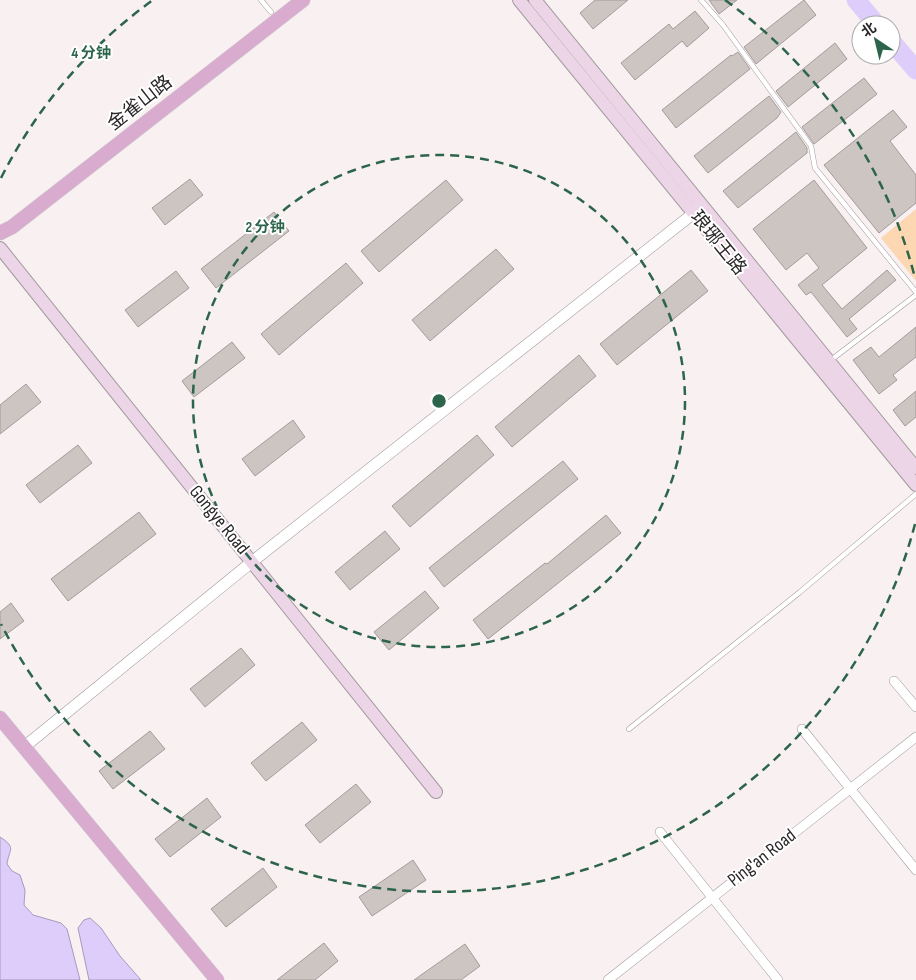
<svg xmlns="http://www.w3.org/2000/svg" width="916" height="980" viewBox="0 0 916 980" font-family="'Sofia Sans Condensed','Noto Sans SC',sans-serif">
<rect width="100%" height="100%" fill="#f8f0f1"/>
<path fill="#fcd7b1" d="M 916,209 L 916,281 L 881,238 Z"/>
<g fill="#deccfa" stroke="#a89abb">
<path d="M 0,837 C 17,848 9,849 7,864 L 12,871 L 20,875 L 25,890 L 24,905 L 33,915 L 61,923 L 67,929 L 80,980 L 0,980 Z"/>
<path d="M 90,918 L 101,928 L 120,956 L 141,980 L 89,980 L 78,928 L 84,920 Z"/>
</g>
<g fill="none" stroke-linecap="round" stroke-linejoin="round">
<g stroke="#deccfa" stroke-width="19">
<path d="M 856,0 L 877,25"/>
<path d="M 891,41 L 916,70"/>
</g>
</g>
<g fill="#ccc5c2" stroke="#a39c9a">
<path d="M 595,0 L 628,0 L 593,29 L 580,13 Z"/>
<path d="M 709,0 L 737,0 L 719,14 Z"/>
<path d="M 804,0 L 816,15 L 756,64 L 744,47 Z"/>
<path d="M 695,11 L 709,28 L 687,47 L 682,41 L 635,80 L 621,63 L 669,24 L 673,29 Z"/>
<path d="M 835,43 L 847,59 L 788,107 L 776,91 Z"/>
<path d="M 738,52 L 750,69 L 676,128 L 662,110 L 731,55 L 732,56 Z"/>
<path d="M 864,78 L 877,94 L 814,144 L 802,127 Z"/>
<path d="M 769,96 L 781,112 L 777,118 L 708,173 L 694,156 Z"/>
<path d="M 893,110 L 907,127 L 890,141 L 916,175 L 916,203 L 879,233 L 824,165 Z"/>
<path d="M 796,132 L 807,148 L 807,153 L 738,208 L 723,191 Z"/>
<path d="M 190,179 L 203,195 L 165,225 L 152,208 Z"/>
<path d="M 446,180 L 463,200 L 379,272 L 361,251 Z"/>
<path d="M 814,180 L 867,248 L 822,285 L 842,309 L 887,270 L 896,280 L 849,319 L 857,329 L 847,337 L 811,292 L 806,295 L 798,285 L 819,268 L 807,253 L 786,270 L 753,229 Z"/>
<path d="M 274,212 L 289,231 L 216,288 L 201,269 Z"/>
<path d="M 496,249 L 514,269 L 430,341 L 412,320 Z"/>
<path d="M 346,263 L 363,283 L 279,355 L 261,334 Z"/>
<path d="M 691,270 L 708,291 L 617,365 L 600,344 Z"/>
<path d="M 176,271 L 189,288 L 138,327 L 125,310 Z"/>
<path d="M 916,327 L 916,357 L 893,375 L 897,380 L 879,394 L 853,360 L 871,347 L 879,357 Z"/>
<path d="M 232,342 L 245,358 L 194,397 L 182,381 Z"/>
<path d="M 579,355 L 596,376 L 512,447 L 495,427 Z"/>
<path d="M 26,384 L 41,402 L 0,434 L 0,405 Z"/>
<path d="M 916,391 L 916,417 L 905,426 L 893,410 Z"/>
<path d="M 293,420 L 305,437 L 255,476 L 242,459 Z"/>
<path d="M 477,435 L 494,455 L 410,527 L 392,506 Z"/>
<path d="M 78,445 L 92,463 L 40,503 L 26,485 Z"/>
<path d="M 563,461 L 578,479 L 444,587 L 429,568 Z"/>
<path d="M 139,512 L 156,534 L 68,601 L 51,579 Z"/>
<path d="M 606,515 L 621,533 L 488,639 L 473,620 L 545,563 L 547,564 Z"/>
<path d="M 385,531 L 400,549 L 350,590 L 335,572 Z"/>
<path d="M 425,591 L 439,608 L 389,650 L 374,632 Z"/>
<path d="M 11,603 L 24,621 L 0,639 L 0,612 Z"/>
<path d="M 241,648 L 255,665 L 205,707 L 190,689 Z"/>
<path d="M 302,722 L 317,740 L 266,781 L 251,763 Z"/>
<path d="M 150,731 L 165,749 L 113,789 L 99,771 Z"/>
<path d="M 356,784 L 371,802 L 320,843 L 305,825 Z"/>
<path d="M 207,798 L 221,817 L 170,857 L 155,839 Z"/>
<path d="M 413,860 L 426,880 L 372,916 L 359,897 Z"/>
<path d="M 263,868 L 277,887 L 226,927 L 211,909 Z"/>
<path d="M 324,943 L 338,961 L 315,980 L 277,980 Z"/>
<path d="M 465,944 L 480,966 L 461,980 L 414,980 Z"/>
</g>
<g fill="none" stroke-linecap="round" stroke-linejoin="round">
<g stroke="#a29a9c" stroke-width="5.5">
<g id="service">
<path d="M 261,0 L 271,12"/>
<path d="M 701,0 L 723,25 L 811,146 L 815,168 L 916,292"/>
<path d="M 831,360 L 916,295"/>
<path d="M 629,729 L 800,592 L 916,494"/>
</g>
</g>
<g stroke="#a29a9c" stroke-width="10">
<g id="minor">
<path d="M 894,681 L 916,707"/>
<path d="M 802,729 L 916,870"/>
<path d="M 660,832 L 778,980"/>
<path d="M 608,980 L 916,737"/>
</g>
</g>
<g stroke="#a29a9c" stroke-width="12">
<path id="tertiary" d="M 24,747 L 253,561 L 699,209"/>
</g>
<g stroke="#a29a9c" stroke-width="14">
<g id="secondary">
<path d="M 519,0 L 916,485"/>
<path d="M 535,0 L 916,468"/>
<path d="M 0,248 L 436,792"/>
</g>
</g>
<g stroke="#d0cfd0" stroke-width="15">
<g id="primary">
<path d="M 0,233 L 12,227 L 303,0"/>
<path d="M 0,718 L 217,980"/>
</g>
</g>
<use href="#service" stroke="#fff" stroke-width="4.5"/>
<use href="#minor" stroke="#fff" stroke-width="9"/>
<use href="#tertiary" stroke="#fff" stroke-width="11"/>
<use href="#secondary" stroke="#ecd5e7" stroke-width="12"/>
<use href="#primary" stroke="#d8abcf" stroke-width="14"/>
</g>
<g fill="none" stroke="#2d644c" stroke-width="2.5" stroke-dasharray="9 6">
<circle cx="439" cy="401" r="246"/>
<path d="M915 524A492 492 0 0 1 1 624M1 178A492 492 0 0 1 153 0M725 0A492 492 0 0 1 915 278"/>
</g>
<g text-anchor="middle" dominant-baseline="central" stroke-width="4" stroke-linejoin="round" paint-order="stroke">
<g font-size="19" fill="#2a2728" stroke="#fff">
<text transform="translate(140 103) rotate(-38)">金雀山路</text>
<text transform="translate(718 243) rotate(51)">琅琊王路</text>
<text transform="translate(219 520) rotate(51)">Gongye Road</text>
<text transform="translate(762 858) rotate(-38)">Ping'an Road</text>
</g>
</g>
<circle cx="439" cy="401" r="8" fill="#2d644c" stroke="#fff" stroke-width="2.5"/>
<g font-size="15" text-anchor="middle" font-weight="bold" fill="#2d644c" stroke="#fff" stroke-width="4" stroke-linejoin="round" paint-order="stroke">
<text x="91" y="58">4 分钟</text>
<text x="265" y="232">2 分钟</text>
</g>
<g transform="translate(876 40) rotate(325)"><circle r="24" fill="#ffffff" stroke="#aaa9a9"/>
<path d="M0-4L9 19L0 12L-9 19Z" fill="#2d644c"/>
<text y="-8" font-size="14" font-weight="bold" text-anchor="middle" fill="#2a2728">北</text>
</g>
</svg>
